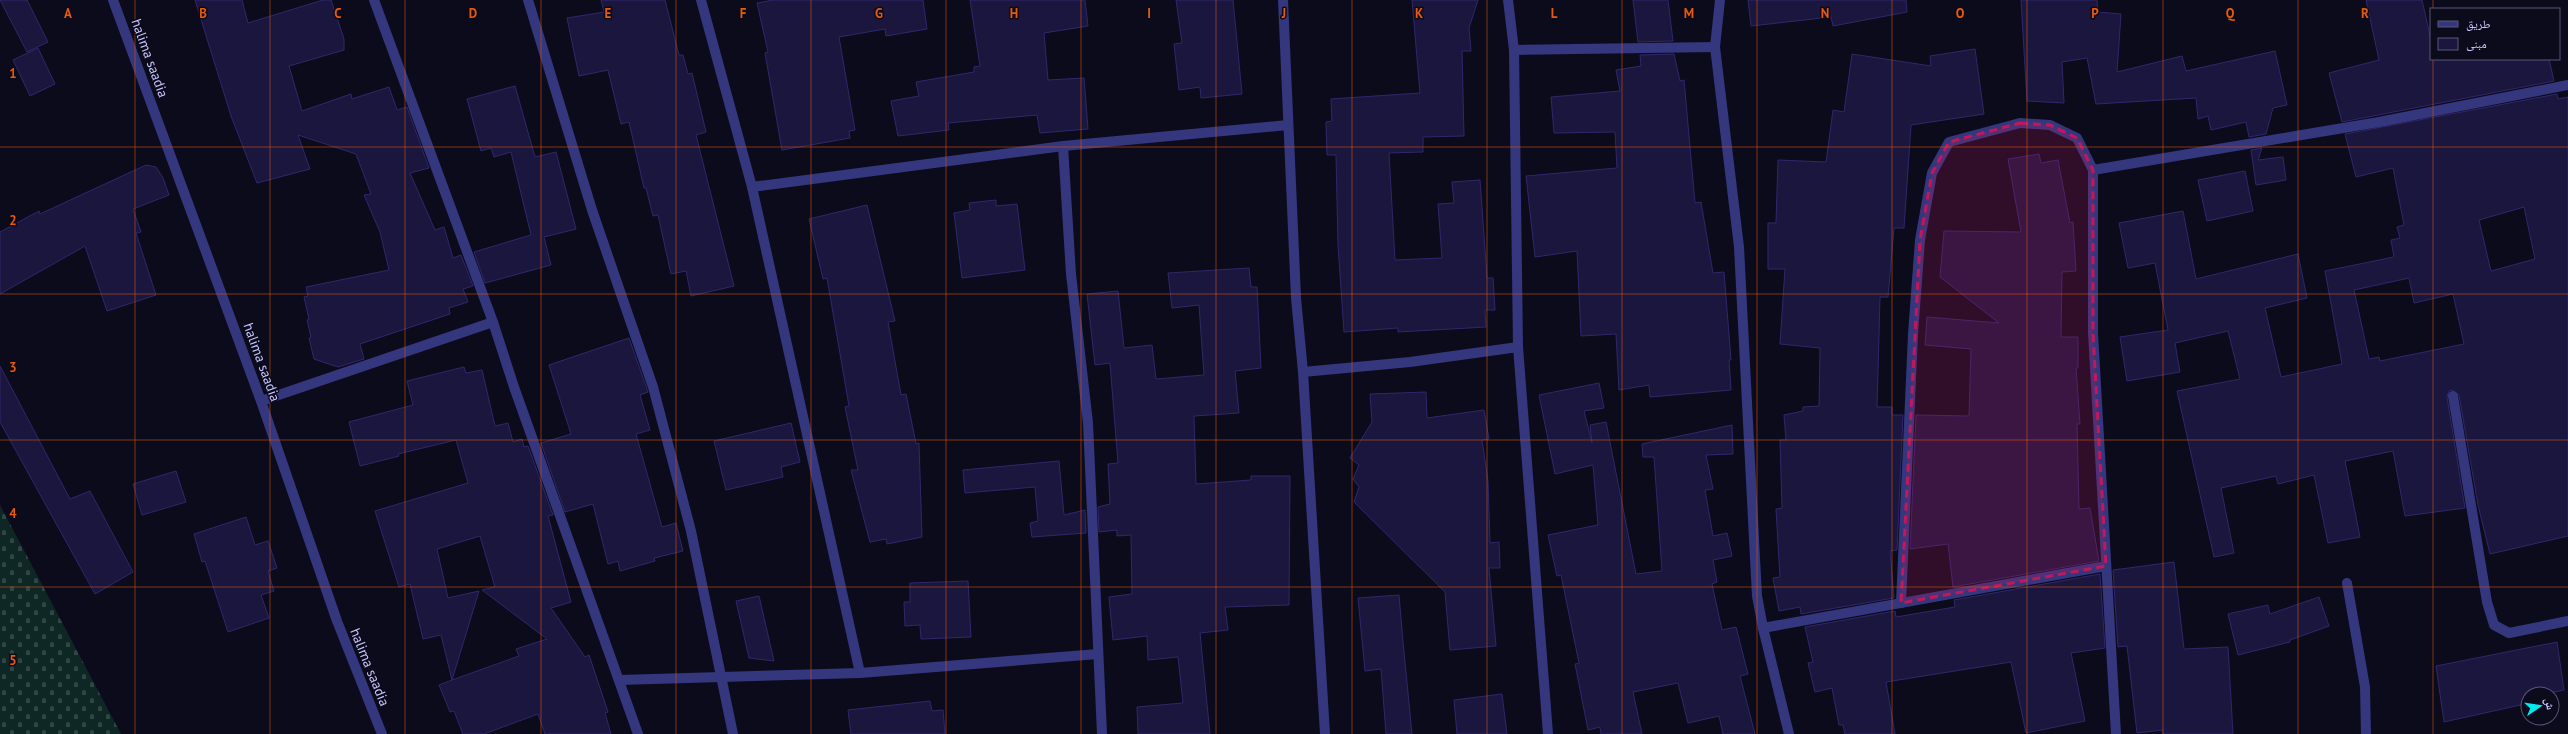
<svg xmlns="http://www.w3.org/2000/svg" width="2568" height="734" viewBox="0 0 2568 734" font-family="'PT Sans','Noto Naskh Arabic',sans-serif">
<defs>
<pattern id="cemetery-stones" width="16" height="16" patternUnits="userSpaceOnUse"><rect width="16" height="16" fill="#0e2724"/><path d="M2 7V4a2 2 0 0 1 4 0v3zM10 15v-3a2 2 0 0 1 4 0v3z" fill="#304545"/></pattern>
</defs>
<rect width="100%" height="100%" fill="#0c0b1c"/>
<path fill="url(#cemetery-stones)" d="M 0,505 L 121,734 L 0,734 Z"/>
<g fill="#1b163e" stroke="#30276b" fill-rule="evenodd">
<path d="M 0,0 L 27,0 L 48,42 L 27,52 Z"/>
<path d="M 195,0 L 242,0 L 248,23 L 323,0 L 331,0 L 344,39 L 344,50 L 289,66 L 302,111 L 351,94 L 352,99 L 389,87 L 397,110 L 407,107 L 429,168 L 410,173 L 435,230 L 444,227 L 453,258 L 461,255 L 473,286 L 463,289 L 468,302 L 449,308 L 450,314 L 360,344 L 364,359 L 338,367 L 314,359 L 309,338 L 311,337 L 307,320 L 309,319 L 304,297 L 308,296 L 306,287 L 389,270 L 380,232 L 364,195 L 371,194 L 356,154 L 298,135 L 310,169 L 257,183 L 231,116 Z"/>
<path d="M 601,0 L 665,0 L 679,55 L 683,55 L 688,74 L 692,73 L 706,132 L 696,135 L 734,286 L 691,296 L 686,271 L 671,274 L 658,215 L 653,216 L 646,188 L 644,188 L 629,122 L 621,124 L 608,70 L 579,76 L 567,18 L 604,12 Z"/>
<path d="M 773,0 L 923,0 L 927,29 L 886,36 L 885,29 L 839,37 L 855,130 L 849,131 L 850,138 L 782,150 L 765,53 L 768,52 L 757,3 Z"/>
<path d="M 970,0 L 1085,0 L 1088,26 L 1044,33 L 1048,80 L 1084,78 L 1088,129 L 1040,133 L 1037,115 L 948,123 L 949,130 L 898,136 L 891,101 L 919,96 L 916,82 L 974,72 L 974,67 L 980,66 Z"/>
<path d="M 1176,0 L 1233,0 L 1242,94 L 1201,98 L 1200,87 L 1179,90 L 1174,44 L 1182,43 Z"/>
<path d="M 1412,0 L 1478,0 L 1469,28 L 1471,51 L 1462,51 L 1464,136 L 1423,137 L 1423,152 L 1389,153 L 1395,260 L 1442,258 L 1438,204 L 1454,203 L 1452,182 L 1480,180 L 1487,278 L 1493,278 L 1495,310 L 1485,310 L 1486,327 L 1398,332 L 1398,328 L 1344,332 L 1338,245 L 1336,155 L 1327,155 L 1326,122 L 1332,121 L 1331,99 L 1420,93 Z"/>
<path d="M 1633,0 L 1668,0 L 1673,41 L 1638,42 Z"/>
<path d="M 1748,0 L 1906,0 L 1907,12 L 1833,26 L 1831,17 L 1751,26 Z"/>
<path d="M 2021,0 L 2097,0 L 2098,12 L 2121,14 L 2117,72 L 2182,56 L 2186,71 L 2275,51 L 2287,105 L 2273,108 L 2266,134 L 2249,137 L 2246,122 L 2211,130 L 2208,116 L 2198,119 L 2196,98 L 2096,104 L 2087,58 L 2062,62 L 2064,103 L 2027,101 Z"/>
<path d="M 2366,0 L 2422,0 L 2431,40 L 2431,59 L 2549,59 L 2554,81 L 2342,122 L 2329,73 L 2379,60 Z"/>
<path d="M 38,48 L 55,84 L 30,96 L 13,60 Z"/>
<path d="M 1975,49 L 1984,114 L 1911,125 L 1904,228 L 1894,228 L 1888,297 L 1880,297 L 1877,407 L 1892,407 L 1892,415 L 1903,415 L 1897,550 L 1890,551 L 1894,598 L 1801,614 L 1800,607 L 1779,611 L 1773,578 L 1780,577 L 1776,509 L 1782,508 L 1780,440 L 1786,440 L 1784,415 L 1803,411 L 1803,407 L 1819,406 L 1820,348 L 1780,344 L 1785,269 L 1768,269 L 1768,223 L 1776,223 L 1778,160 L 1826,162 L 1833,110 L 1844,112 L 1852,54 L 1931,66 L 1930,56 Z"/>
<path d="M 1674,54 L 1680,81 L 1684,80 L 1695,203 L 1701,202 L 1713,273 L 1724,272 L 1731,360 L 1729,360 L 1731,390 L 1650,397 L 1649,385 L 1619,390 L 1616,334 L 1581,336 L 1577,251 L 1535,257 L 1526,176 L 1617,168 L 1615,132 L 1554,133 L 1551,97 L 1620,91 L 1616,70 L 1641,66 L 1640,55 Z"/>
<path d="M 515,86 L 535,157 L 556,152 L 576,229 L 544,237 L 551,265 L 485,283 L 474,252 L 531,235 L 511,152 L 494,157 L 491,148 L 481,151 L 467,99 Z"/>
<path d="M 2557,94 L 2558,99 L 2568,97 L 2568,536 L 2490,554 L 2478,505 L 2459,395 L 2452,390 L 2449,391 L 2447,397 L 2465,508 L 2405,516 L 2393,451 L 2345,461 L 2360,537 L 2328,543 L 2314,475 L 2278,484 L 2276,476 L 2221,488 L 2234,553 L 2214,557 L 2177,391 L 2240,379 L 2228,331 L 2175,343 L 2180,372 L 2127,381 L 2120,337 L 2168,330 L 2155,263 L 2128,268 L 2119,223 L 2183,211 L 2196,279 L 2298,254 L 2307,298 L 2265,308 L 2281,377 L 2342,364 L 2325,271 L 2394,257 L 2391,240 L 2400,238 L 2397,227 L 2404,225 L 2393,168 L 2356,177 L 2345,134 ZM 2524,207 L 2535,259 L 2491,271 L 2479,220 ZM 2409,278 L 2414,303 L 2453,294 L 2464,344 L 2380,361 L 2379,357 L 2369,359 L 2354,290 Z"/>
<path d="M 2262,148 L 2258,160 L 2283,157 L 2286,180 L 2256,185 L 2251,150 Z"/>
<path d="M 2039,154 L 2041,163 L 2058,160 L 2070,223 L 2073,222 L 2076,271 L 2062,272 L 2061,337 L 2078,337 L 2078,368 L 2076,368 L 2080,424 L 2077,424 L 2079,509 L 2090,508 L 2099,561 L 1953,587 L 1948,544 L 1910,549 L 1916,415 L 1969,416 L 1971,349 L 1925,345 L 1927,317 L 1999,323 L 1940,277 L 1944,231 L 2021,232 L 2008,159 Z"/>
<path d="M 146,165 L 156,167 L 163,178 L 169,195 L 133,209 L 141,232 L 136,233 L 156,295 L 107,311 L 85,246 L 0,294 L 0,232 L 39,211 L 40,214 Z"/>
<path d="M 2245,171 L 2253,211 L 2207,221 L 2198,180 Z"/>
<path d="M 996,200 L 996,206 L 1017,204 L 1025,270 L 962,278 L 954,213 L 970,210 L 969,203 Z"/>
<path d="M 867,205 L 895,321 L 888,322 L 901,395 L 906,394 L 916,444 L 919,443 L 922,537 L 887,544 L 886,539 L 870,542 L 851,470 L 858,470 L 845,407 L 849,406 L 827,278 L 823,279 L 809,219 Z"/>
<path d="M 1249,268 L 1251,287 L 1257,287 L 1261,368 L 1235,371 L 1239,413 L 1194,416 L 1196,484 L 1251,480 L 1251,476 L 1290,476 L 1289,605 L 1225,607 L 1228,630 L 1200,633 L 1210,734 L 1138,734 L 1137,707 L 1183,703 L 1178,657 L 1148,660 L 1147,636 L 1113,640 L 1109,597 L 1132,594 L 1131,535 L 1117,536 L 1117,530 L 1099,532 L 1098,507 L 1110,504 L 1108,464 L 1118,463 L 1110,363 L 1095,365 L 1087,294 L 1118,291 L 1124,348 L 1152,345 L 1156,379 L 1204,375 L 1199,305 L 1172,308 L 1168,273 Z"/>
<path d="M 629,338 L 648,392 L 640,395 L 650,430 L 636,434 L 662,527 L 676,523 L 683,551 L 654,558 L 655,561 L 620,571 L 618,561 L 608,564 L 593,504 L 565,512 L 541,443 L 571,434 L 549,365 Z"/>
<path d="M 0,366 L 70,499 L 90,491 L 133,572 L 95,594 L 0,422 Z"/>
<path d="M 464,367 L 466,373 L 482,370 L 495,426 L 508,423 L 513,442 L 522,439 L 524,447 L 528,446 L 553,515 L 548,516 L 571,602 L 551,608 L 585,657 L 589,655 L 608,712 L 605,713 L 611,734 L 545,734 L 538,714 L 484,734 L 463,734 L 454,711 L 450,712 L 439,685 L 452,680 L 441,635 L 423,639 L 410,584 L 399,587 L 375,511 L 468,483 L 456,440 L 398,454 L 399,456 L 360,466 L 349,422 L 413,405 L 407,381 ZM 480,536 L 495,587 L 482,590 L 547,639 L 516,649 L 519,656 L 452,680 L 479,591 L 448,598 L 437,549 Z"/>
<path d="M 1599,383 L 1604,408 L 1584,411 L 1592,443 L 1590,425 L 1606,422 L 1636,574 L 1662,571 L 1654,457 L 1643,457 L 1642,444 L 1732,425 L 1733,454 L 1706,455 L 1713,489 L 1705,490 L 1713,536 L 1727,533 L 1732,556 L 1713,560 L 1717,582 L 1712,584 L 1722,630 L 1736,627 L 1748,674 L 1740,676 L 1755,734 L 1723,734 L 1719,716 L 1688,723 L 1678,683 L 1633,692 L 1642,734 L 1601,734 L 1600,727 L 1588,730 L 1575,664 L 1579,663 L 1561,575 L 1557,576 L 1548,535 L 1598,525 L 1593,465 L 1555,474 L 1539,395 Z"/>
<path d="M 1426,392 L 1427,418 L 1484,410 L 1489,439 L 1482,440 L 1488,481 L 1490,543 L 1499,542 L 1500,568 L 1489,568 L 1496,646 L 1450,650 L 1445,592 L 1354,502 L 1359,487 L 1353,479 L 1359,465 L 1350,458 L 1372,422 L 1370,394 Z"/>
<path d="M 791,423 L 800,462 L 781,467 L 783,477 L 726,490 L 714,441 Z"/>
<path d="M 1059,461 L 1064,515 L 1085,510 L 1086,533 L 1032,537 L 1030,523 L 1038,521 L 1035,487 L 965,493 L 963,470 Z"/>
<path d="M 176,471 L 186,502 L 142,515 L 133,484 Z"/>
<path d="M 246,517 L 255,545 L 268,541 L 277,568 L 268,571 L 274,591 L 261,595 L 269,618 L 228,632 L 205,561 L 202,562 L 194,534 Z"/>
<path d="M 2174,562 L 2184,649 L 2228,647 L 2233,734 L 2163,734 L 2163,730 L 2137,733 L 2127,646 L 2118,647 L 2113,570 Z"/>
<path d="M 2100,574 L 2105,648 L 2071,653 L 2085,721 L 2026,733 L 2011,662 L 1886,682 L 1895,734 L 1845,734 L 1843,725 L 1839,725 L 1832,688 L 1815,692 L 1808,663 L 1813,662 L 1805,627 L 1895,611 L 1896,617 L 1955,607 L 1954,600 Z"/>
<path d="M 968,581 L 971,637 L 921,639 L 920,625 L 905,626 L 904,602 L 910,602 L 910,583 Z"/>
<path d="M 1399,595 L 1403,642 L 1412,734 L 1386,734 L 1381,669 L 1365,671 L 1358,598 Z"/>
<path d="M 759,596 L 774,661 L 749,658 L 736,601 Z"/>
<path d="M 2319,597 L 2329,626 L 2290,640 L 2290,642 L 2238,655 L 2228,614 L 2268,605 L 2270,614 Z"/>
<path d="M 2557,642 L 2564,690 L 2545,694 L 2528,694 L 2528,698 L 2523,699 L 2525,704 L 2444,722 L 2436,666 Z"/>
<path d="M 1502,694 L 1507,734 L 1457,734 L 1454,700 Z"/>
<path d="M 930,701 L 932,711 L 943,710 L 945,734 L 851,734 L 848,710 Z"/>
</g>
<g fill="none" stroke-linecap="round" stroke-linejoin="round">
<g stroke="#34377d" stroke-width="10">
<path d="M 113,0 L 261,401 L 337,621 L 382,734"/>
<path d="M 374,0 L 493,322 L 514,387 L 638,734"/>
<path d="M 528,0 L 592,210 L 653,387 L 691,531 L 733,734"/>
<path d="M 701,0 L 752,187 L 860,673"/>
<path d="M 1283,0 L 1296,298 L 1303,372 L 1325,734"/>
<path d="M 1720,0 L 1715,47 L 1739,247 L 1754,539 L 1757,596 L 1763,628 L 2106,566"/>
<path d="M 1514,50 L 1715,47"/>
<path d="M 1063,146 L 1071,274 L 1088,423 L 1102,734"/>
<path d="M 2093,170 L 2379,122 L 2568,85"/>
<path d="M 752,187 L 1063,146 L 1288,125"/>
<path d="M 1518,347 L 1548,734"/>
<path d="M 1303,372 L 1410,362 L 1518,347 L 1514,50 L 1508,0"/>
<path d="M 2453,396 L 2487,602 L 2494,625 L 2509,633 L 2568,621"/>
<path d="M 261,401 L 493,322"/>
<path d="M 2347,583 L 2365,687 L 2366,734"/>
<path d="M 1901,603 L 1913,334 L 1920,240 L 1932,173 L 1949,142 L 2020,123 L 2050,125 L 2077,138 L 2093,170 L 2093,333 L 2116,734"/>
<path d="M 1763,628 L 1789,734"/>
<path d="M 619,680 L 860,673 L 1098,654"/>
</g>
</g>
<path fill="#c2185b" fill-opacity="0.2" stroke="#c2185b" stroke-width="3" stroke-dasharray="8 5" stroke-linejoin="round" d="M 2020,123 L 2050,125 L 2077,138 L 2093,170 L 2093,333 L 2106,566 L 1901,603 L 1920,240 L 1932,173 L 1949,142 Z"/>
<path fill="none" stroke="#e8590c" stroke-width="1" stroke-opacity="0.55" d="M 135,0 L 135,734M 270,0 L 270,734M 405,0 L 405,734M 541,0 L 541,734M 676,0 L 676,734M 811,0 L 811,734M 946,0 L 946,734M 1081,0 L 1081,734M 1216,0 L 1216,734M 1352,0 L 1352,734M 1487,0 L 1487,734M 1622,0 L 1622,734M 1757,0 L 1757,734M 1892,0 L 1892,734M 2027,0 L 2027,734M 2163,0 L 2163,734M 2298,0 L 2298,734M 2433,0 L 2433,9M 2433,59 L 2433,734M 0,147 L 2568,147M 0,294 L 2568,294M 0,440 L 2568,440M 0,587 L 2568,587"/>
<g text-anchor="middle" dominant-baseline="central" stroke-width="3" stroke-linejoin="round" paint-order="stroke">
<g font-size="14" fill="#c8c6ff" stroke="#0c0b1c">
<text transform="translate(150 58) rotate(70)">halima saadia</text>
<text transform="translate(262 362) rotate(70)">halima saadia</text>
<text transform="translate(370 667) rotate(68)">halima saadia</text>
</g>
</g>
<g font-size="13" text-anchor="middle" font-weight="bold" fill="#e8590c" stroke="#0c0b1c" stroke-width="3" stroke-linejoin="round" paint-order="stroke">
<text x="68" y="18">A</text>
<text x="203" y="18">B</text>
<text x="338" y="18">C</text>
<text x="473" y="18">D</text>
<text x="608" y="18">E</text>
<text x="743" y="18">F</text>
<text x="879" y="18">G</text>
<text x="1014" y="18">H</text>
<text x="1149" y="18">I</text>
<text x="1284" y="18">J</text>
<text x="1419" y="18">K</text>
<text x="1554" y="18">L</text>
<text x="1689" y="18">M</text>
<text x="1825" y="18">N</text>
<text x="1960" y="18">O</text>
<text x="2095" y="18">P</text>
<text x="2230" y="18">Q</text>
<text x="2365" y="18">R</text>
<text x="13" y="78">1</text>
<text x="13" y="225">2</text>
<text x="13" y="372">3</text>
<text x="13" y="518">4</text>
<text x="13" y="665">5</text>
</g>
<rect x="2430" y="8" width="130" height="52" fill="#0c0b1c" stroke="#575677"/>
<rect x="2438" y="21" width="20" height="6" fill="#34377d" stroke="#575677"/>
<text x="2466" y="28" font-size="12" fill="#c8c6ff">طريق</text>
<rect x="2438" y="38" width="20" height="12" fill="#1b163e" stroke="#575677"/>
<text x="2466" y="48" font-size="12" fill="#c8c6ff">مبنى</text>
<g transform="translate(2540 706) rotate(77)"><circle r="19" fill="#0c0b1c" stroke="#575677"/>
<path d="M0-3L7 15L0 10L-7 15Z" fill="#00ebf1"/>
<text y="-6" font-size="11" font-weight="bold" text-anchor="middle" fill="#c8c6ff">ش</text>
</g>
</svg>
